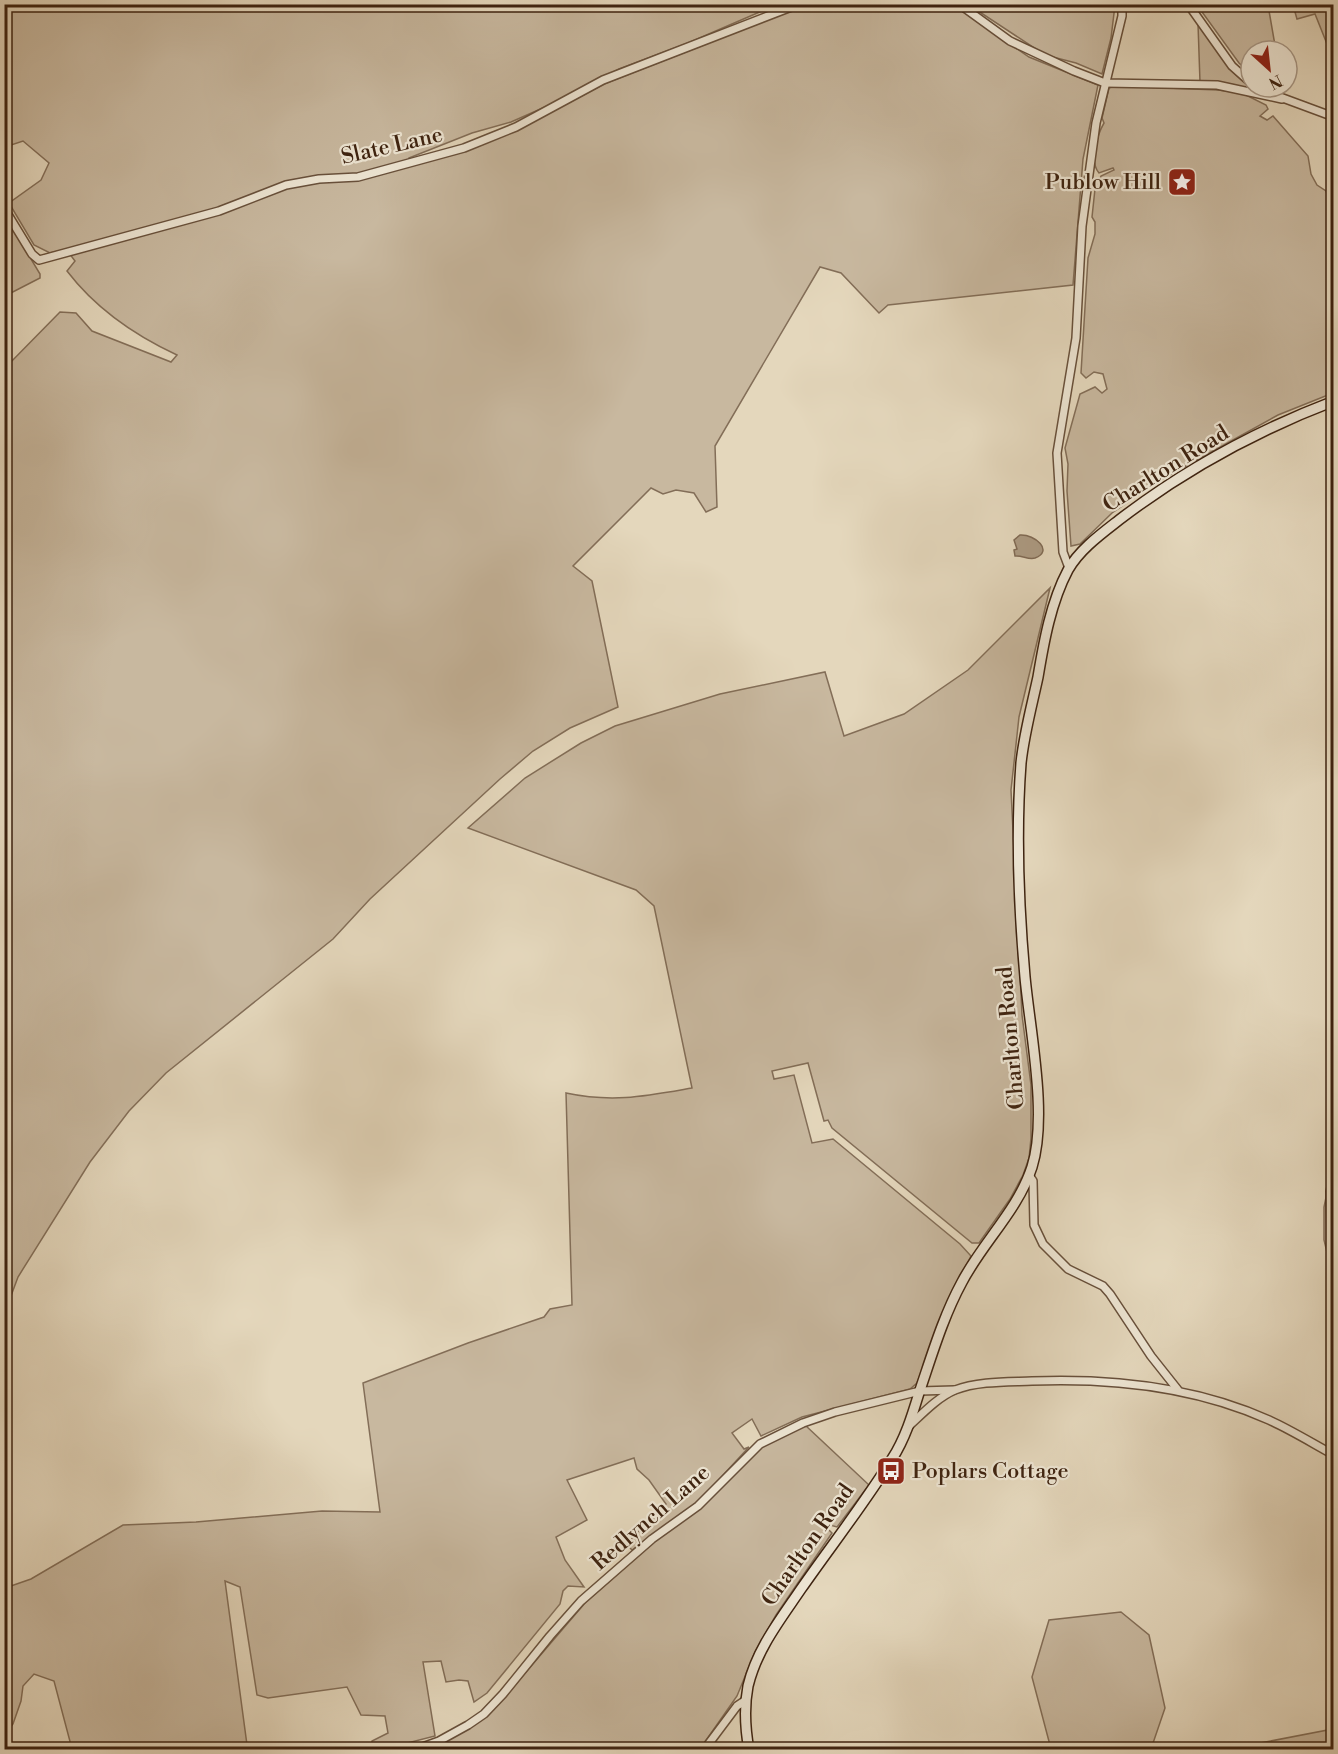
<svg xmlns="http://www.w3.org/2000/svg" width="1338" height="1754" viewBox="0 0 1338 1754" font-family="'Libre Bodoni',serif">
<rect width="100%" height="100%" fill="#e4d7bc"/>
<filter id="stains"><feTurbulence type="fractalNoise" baseFrequency=".00333" numOctaves="4"/><feColorMatrix values="0 0 0 0 .2 0 0 0 0 .09 0 0 0 0 .02 0 0 0 .5 -.17"/></filter>
<radialGradient id="worn" r=".72"><stop offset=".6" stop-color="#630" stop-opacity="0"/><stop offset="1" stop-color="#630" stop-opacity=".3"/></radialGradient>
<g fill="#c8b89f" stroke="#836e58" stroke-width="1.5">
<path d="M 4,5 L 776,5 L 688,43 L 619,69 L 552,104 L 511,122 L 472,133 L 409,158 L 411,166 L 466,151 L 517,130 L 604,84 L 805,5 L 953,5 L 1029,57 L 1098,85 L 1083,159 L 1073,285 L 888,305 L 879,313 L 841,273 L 820,267 L 715,446 L 717,507 L 706,512 L 694,493 L 676,490 L 663,494 L 651,488 L 573,566 L 592,581 L 618,707 L 570,728 L 533,751 L 500,779 L 370,899 L 333,939 L 166,1073 L 129,1111 L 90,1162 L 18,1277 L 5,1312 L 5,368 L 60,312 L 76,313 L 92,331 L 171,362 L 177,355 C 134,335 96,309 67,271 L 75,261 L 66,249 L 50,253 L 34,245 L 9,203 L 41,180 L 49,163 L 23,141 L 5,147 Z"/>
<path d="M 969,5 L 1115,5 L 1111,38 L 1102,74 L 1076,63 L 1045,55 Z"/>
<path d="M 1197,5 L 1268,5 L 1276,51 L 1251,51 L 1251,74 L 1239,63 Z"/>
<path d="M 1293,5 L 1333,5 L 1333,59 L 1315,14 L 1297,19 Z"/>
<path d="M 1198,24 L 1235,74 L 1250,86 L 1248,88 L 1221,83 L 1200,82 Z"/>
<path d="M 1115,86 L 1218,90 L 1242,93 L 1266,105 L 1268,109 L 1260,116 L 1267,120 L 1273,116 L 1308,156 L 1311,174 L 1317,185 L 1326,191 L 1333,210 L 1333,393 L 1278,415 L 1157,482 L 1112,513 L 1080,544 L 1071,546 L 1067,491 L 1068,464 L 1065,448 L 1080,394 L 1095,387 L 1102,393 L 1107,389 L 1103,374 L 1094,372 L 1086,378 L 1081,373 L 1088,258 L 1095,234 L 1095,222 L 1092,217 L 1095,189 L 1101,176 L 1114,170 L 1113,168 L 1099,173 C 1089,162 1097,135 1104,123 L 1102,118 L 1109,88 Z"/>
<path d="M 4,214 L 40,274 L 40,278 L 5,296 Z"/>
<path d="M 1050,588 L 1019,717 L 1011,790 L 1022,1015 L 1031,1085 L 1031,1138 L 1029,1158 L 1023,1175 L 1010,1199 L 979,1243 L 972,1243 L 832,1128 L 828,1120 L 824,1121 L 808,1063 L 772,1071 L 774,1079 L 794,1075 L 812,1143 L 833,1139 L 960,1244 L 971,1256 L 950,1296 L 917,1383 L 910,1389 L 802,1417 L 761,1436 L 752,1419 L 732,1433 L 744,1449 L 749,1447 L 699,1501 L 632,1550 L 627,1545 C 637,1528 655,1520 666,1504 L 649,1480 L 637,1469 L 634,1458 L 567,1480 L 587,1520 L 556,1537 L 565,1560 L 584,1587 L 568,1586 L 563,1591 L 560,1604 L 487,1693 L 474,1702 L 468,1681 L 459,1680 L 446,1682 L 441,1661 L 423,1662 L 435,1736 L 384,1749 L 371,1749 L 372,1741 L 388,1733 L 385,1716 L 361,1715 L 347,1687 L 268,1698 L 257,1695 L 240,1587 L 225,1581 L 247,1745 L 223,1750 L 72,1749 L 54,1681 L 34,1674 L 23,1686 L 21,1701 L 13,1724 L 5,1734 L 5,1588 L 31,1579 L 123,1525 L 196,1522 L 322,1511 L 380,1512 L 363,1383 L 468,1343 L 544,1317 L 550,1309 L 572,1305 L 566,1093 C 613,1103 646,1096 692,1088 L 654,906 L 636,890 L 468,828 L 525,778 L 581,743 L 615,726 L 720,694 L 825,672 L 844,736 L 904,714 L 968,670 Z"/>
<path d="M 1333,1163 L 1333,1293 L 1332,1273 L 1324,1240 L 1324,1207 Z"/>
<path d="M 805,1425 L 869,1485 L 837,1527 L 830,1525 L 827,1528 L 832,1533 L 776,1615 L 755,1652 L 737,1696 L 700,1749 L 424,1750 L 489,1714 L 502,1700 L 585,1603 L 760,1447 Z"/>
<path d="M 1121,1612 L 1149,1635 L 1165,1708 L 1151,1749 L 1051,1749 L 1032,1677 L 1049,1620 Z"/>
<path d="M 1333,1729 L 1333,1749 L 1229,1749 Z"/>
</g>
<path fill="#ac9a82" stroke="#806a54" stroke-width="1.5" d="M 1020,535 C 1035,534 1054,551 1035,558 C 1028,560 1022,555 1015,556 L 1014,550 L 1017,549 L 1014,540 Z"/>
<g fill="none" stroke-linecap="round" stroke-linejoin="round">
<g stroke="#806a54" stroke-width="2">
<path d="M 1334,1140 L 1334,1147"/>
<path d="M 1334,1158 L 1326,1191 L 1328,1258 L 1334,1273"/>
</g>
<g stroke="#68503b" stroke-width="10">
<g id="street">
<path d="M 959,4 L 1010,41 L 1074,71 L 1105,83 L 1217,85 L 1282,99"/>
<path d="M 1188,4 L 1232,66 L 1251,83"/>
<path d="M 1257,87 L 1269,93"/>
<path d="M 1280,97 L 1334,117"/>
<path d="M 4,208 L 32,254 L 39,260 L 219,211 L 286,185 L 319,179 L 358,177 L 464,148 L 516,127 L 603,80 L 799,4"/>
<path d="M 1069,568 L 1063,552 L 1057,453 L 1076,338 L 1082,226 L 1096,123 L 1122,16 L 1122,4"/>
<path d="M 1029,1175 L 1033,1181 L 1034,1225 L 1043,1244 L 1068,1269 L 1103,1286 L 1110,1294 L 1151,1356 L 1178,1390"/>
<path d="M 908,1427 C 922,1414 938,1397 955,1390 C 978,1381 1008,1382 1032,1381 C 1112,1378 1196,1387 1269,1420 C 1291,1430 1312,1443 1334,1455"/>
<path d="M 414,1750 L 439,1741 L 468,1725 L 484,1714 L 503,1694 L 550,1636 L 581,1601 L 652,1539 L 698,1506 L 760,1444 L 803,1423 L 835,1412 L 920,1391 L 954,1390"/>
<path d="M 704,1750 L 737,1706 L 746,1700"/>
</g>
</g>
<g stroke="#3e2310" stroke-width="12">
<path id="secondary" d="M 749,1750 C 745,1728 744,1707 748,1686 C 757,1649 780,1620 801,1589 C 831,1546 864,1504 892,1459 C 905,1439 912,1416 919,1393 C 932,1355 943,1317 962,1282 C 983,1242 1018,1210 1032,1167 C 1048,1116 1030,1031 1025,977 C 1019,910 1016,830 1021,763 C 1024,734 1032,705 1038,677 C 1044,641 1051,602 1068,570 C 1079,550 1101,534 1119,520 C 1183,471 1258,430 1334,401"/>
</g>
<use href="#street" stroke="#ede5d3" stroke-width="7"/>
<use href="#secondary" stroke="#ede5d3" stroke-width="9"/>
</g>
<defs>
<g id="sight-square" transform="scale(1.5)"><rect x="-9" y="-9" width="18" height="18" rx="4" fill="#8f2418" stroke="#ede5d3"/><path d="M0-6L1.8-2.2L6-1.7L2.9 1.2L3.7 5.4L0 3.3L-3.7 5.4L-2.9 1.2L-6-1.7L-1.8-2.2Z" fill="#fff"/></g>
<g id="bus-square" transform="scale(1.5)"><rect x="-9" y="-9" width="18" height="18" rx="4" fill="#8f2418" stroke="#ede5d3"/><path d="M-5-6H5V4H4V6H2V4H-2V6H-4V4H-5ZM-3.5-4V0h7V-4ZM-3.5 1.2v1.5H-2V1.2ZM2 1.2v1.5H3.5V1.2Z" fill="#fff"/></g>
</defs>
<g fill-rule="evenodd">
<use href="#sight-square" x="1182" y="182"/>
<use href="#bus-square" x="891" y="1471"/>
</g>
<g text-anchor="middle" dominant-baseline="central" stroke-width="4.5" stroke-linejoin="round" paint-order="stroke">
<g font-size="22" fill="#3e2310" stroke="#ede5d3">
<text transform="translate(392 146) rotate(-13)">Slate Lane</text>
<text transform="translate(1166 469) rotate(-32)">Charlton Road</text>
<text transform="translate(1011 1038) rotate(-95)">Charlton Road</text>
<text transform="translate(651 1518) rotate(-41)">Redlynch Lane</text>
<text transform="translate(808 1545) rotate(-55)">Charlton Road</text>
</g>
<g font-size="22" fill="#3e2310" stroke="#ede5d3" text-anchor="end">
<text x="1161" y="182">Publow Hill</text>
<text x="912" y="1471" text-anchor="start">Poplars Cottage</text>
</g>
</g>
<rect width="1338" height="1754" fill="none" stroke="#e4d7bc" stroke-width="24"/>
<rect x="6" y="6" width="1326" height="1742" fill="none" stroke="#3e2310" stroke-width="3"/>
<rect x="12" y="12" width="1314" height="1730" fill="none" stroke="#3e2310" stroke-width="1.5"/>
<g transform="translate(1269 69) rotate(153)"><circle r="28" fill="#ede5d3" stroke="#a79785" stroke-width="1.5"/>
<path d="M0-4.5L10 22L0 15L-10 22Z" fill="#8f2418"/>
<text y="-9" font-size="16" font-weight="bold" text-anchor="middle" fill="#3e2310">N</text>
</g>
<rect width="100%" height="100%" filter="url(#stains)"/>
<rect width="100%" height="100%" fill="url(#worn)"/>
</svg>
